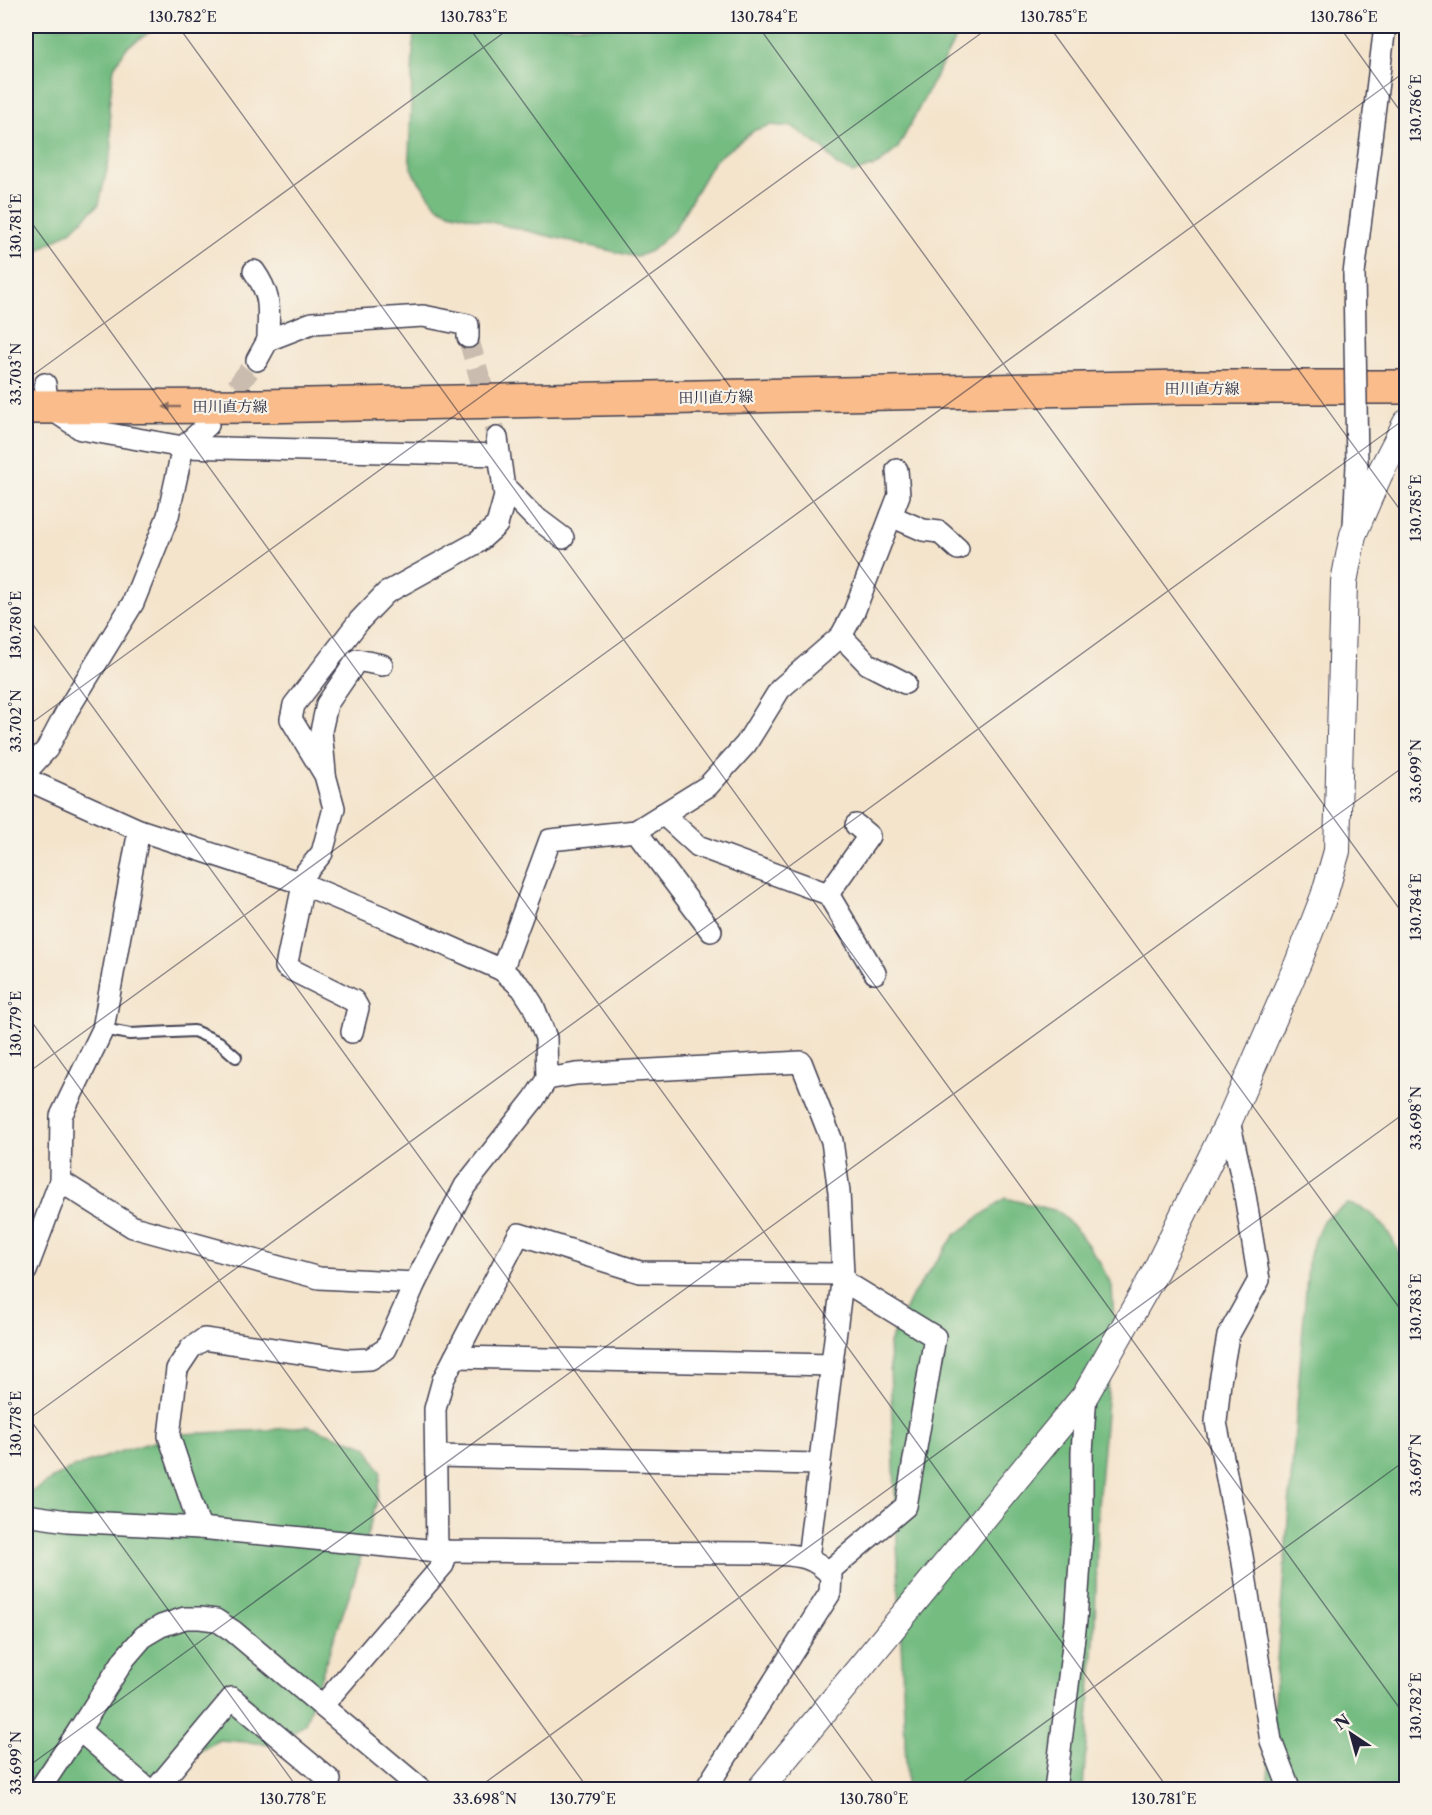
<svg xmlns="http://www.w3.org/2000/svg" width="1432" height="1815" viewBox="0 0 1432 1815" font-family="'Libre Caslon Text','Noto Serif JP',serif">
<rect width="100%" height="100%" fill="#f7f3e8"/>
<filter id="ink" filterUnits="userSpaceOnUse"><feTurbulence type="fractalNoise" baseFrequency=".0167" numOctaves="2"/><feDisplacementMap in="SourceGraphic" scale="12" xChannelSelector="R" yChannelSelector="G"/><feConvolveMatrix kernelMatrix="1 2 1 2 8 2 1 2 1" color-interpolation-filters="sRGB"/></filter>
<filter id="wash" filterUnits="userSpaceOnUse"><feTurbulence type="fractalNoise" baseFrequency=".008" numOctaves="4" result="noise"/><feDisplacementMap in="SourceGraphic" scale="24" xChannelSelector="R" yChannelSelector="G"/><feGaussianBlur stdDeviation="1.35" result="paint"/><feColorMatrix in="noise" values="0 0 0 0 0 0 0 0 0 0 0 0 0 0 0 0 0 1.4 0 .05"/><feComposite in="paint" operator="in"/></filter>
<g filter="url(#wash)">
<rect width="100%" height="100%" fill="#f4e4cc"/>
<g fill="#74bc81" stroke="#4b6f5e" stroke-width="1.5">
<path d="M 26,26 L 159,26 L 127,47 L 114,67 L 109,107 L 112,148 L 99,204 L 72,230 L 26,258 Z"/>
<path d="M 414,26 L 962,26 L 898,148 L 878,165 L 853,173 L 837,166 L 825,150 L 793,127 L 771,125 L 755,130 L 714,161 L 674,230 L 651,251 L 636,257 L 449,212 L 437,206 L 414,175 L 409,157 Z"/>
<path d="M 1005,1198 L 1058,1211 L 1079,1233 L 1099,1261 L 1112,1287 L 1114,1321 L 1098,1506 L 1095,1626 L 1083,1789 L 907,1789 L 889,1343 L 911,1297 L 955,1235 Z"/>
<path d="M 1348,1204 C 1382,1210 1392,1239 1406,1266 L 1406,1789 L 1267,1790 L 1308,1263 L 1314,1240 L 1324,1219 Z"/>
<path d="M 307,1426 L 366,1446 L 381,1472 L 378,1497 L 354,1581 L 305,1723 L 285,1739 L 271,1744 L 219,1740 L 189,1757 L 155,1789 L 26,1790 L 26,1495 L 67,1470 L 122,1451 L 181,1434 L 267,1430 Z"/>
</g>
</g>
<g filter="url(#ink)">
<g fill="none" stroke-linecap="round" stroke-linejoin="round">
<g stroke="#cabdaf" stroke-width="21" stroke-dasharray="21 10" stroke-linecap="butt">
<path d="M 468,337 L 497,438"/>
<path d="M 218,412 L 257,360"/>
</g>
<g stroke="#423f51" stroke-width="14">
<path id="service" d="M 103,1029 L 130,1034 L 194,1031 L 219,1042 L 236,1057"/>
</g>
<g stroke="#423f51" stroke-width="24">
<g id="minor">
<path d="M 254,271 C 273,298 268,309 268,340"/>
<path d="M 1354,274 L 1385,26"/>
<path d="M 257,360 L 268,340 L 312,323 L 423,316 L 468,325 L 468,337"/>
<path d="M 45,384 L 48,407 L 81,429 L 183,447 L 499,455"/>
<path d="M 504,486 L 531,514 L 563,538"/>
<path d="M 891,516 L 923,530 L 939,532 L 958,549"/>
<path d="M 1354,526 L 1357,465"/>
<path d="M 841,636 L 868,664 L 905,683"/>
<path d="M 26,772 L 47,749 L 67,711 L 133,603 L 168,516 L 183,447 L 208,425"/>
<path d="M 325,772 L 321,731 L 327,704 L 357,660 L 382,665"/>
<path d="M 26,779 L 139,830 L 298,882 L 392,921 L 502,970 L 522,988 L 533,1005 L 546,1038 L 547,1079 L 534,1099 L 465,1186 L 415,1283 L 386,1349 L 370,1359 L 349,1360 L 204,1339 L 191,1348 L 177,1369 L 169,1436 L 200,1528"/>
<path d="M 663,814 L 698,846 L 828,894 L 869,836 L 856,825"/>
<path d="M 636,831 L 711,931"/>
<path d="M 298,882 L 322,853 L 334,808 L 325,775 L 291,719 L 294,705 L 360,620 L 386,593 L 478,542 L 497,525 L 505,496 L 497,438"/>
<path d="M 303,885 L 286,967 L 354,1001 L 358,1008 L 352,1032"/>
<path d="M 828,894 L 875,973"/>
<path d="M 502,970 L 550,840 L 636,831 L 708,786 L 746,744 L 780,689 L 841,636 L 854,612 L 899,495 L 897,470"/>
<path d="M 547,1079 L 576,1074 L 801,1062 L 832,1141 L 839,1192 L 843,1274 L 808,1558"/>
<path d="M 1229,1121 L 1243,1183 L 1259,1280 L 1228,1336 L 1220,1382 L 1216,1422 L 1242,1556 L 1271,1741 L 1290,1790"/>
<path d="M 60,1181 L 133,1227 L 319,1278 L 415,1283"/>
<path d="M 26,1271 L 60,1181 L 61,1116 L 103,1029 L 139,830"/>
<path d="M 455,1357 L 832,1365"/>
<path d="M 436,1456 L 820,1464"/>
<path d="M 26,1515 L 67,1521 L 200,1528 L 437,1551 L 763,1553 C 794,1556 809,1552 831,1575 L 830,1593 L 705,1790"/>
<path d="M 437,1551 L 435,1409 L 443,1380 L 519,1234 L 640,1272 L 843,1274"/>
<path d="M 828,1572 L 906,1506 L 935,1337 L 842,1280"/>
<path d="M 322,1706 L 443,1565 L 447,1551"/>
<path d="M 39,1790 L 79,1730"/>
<path d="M 149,1790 L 79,1730 L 125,1658 L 144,1636 L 161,1626 L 185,1618 L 200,1618 L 216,1620 L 233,1631 L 422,1790"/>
<path d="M 155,1790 L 232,1698 L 330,1780 L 322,1790"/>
<path d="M 1055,1790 L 1076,1621 L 1082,1533 L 1082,1452 L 1086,1394"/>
</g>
</g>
<g stroke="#423f51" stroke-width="28">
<path id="tertiary" d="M 759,1790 L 1086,1394 L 1153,1276 L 1229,1121 L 1298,963 L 1324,896 L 1337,851 L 1344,582 L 1353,535 L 1379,475 L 1406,423"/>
</g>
<g stroke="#423f51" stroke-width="36">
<path id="primary" d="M 26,407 L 260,406 L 1184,387 L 1406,387"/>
</g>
<use href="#service" stroke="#fff" stroke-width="10"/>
<use href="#minor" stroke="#fff" stroke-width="21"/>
<use href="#tertiary" stroke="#fff" stroke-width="26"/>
<use href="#primary" stroke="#f9bc8a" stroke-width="33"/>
<g stroke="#423f51" stroke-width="24" stroke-linecap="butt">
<path id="minor-bridge" d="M 1354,274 L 1357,465"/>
</g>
<use href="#minor-bridge" stroke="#fff" stroke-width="21"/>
</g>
<defs><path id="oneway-solid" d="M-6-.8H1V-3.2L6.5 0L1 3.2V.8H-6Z" transform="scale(1.5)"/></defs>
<use fill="#8e6f62" href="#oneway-solid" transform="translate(172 407) rotate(180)"/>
</g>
<path fill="none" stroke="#22223b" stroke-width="1.5" stroke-opacity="0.45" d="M 178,26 L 1406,1717M 468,26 L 1406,1317M 758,26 L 1406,918M 1049,26 L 1406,518M 1339,26 L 1406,119M 26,32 L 35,26M 26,215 L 1169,1790M 26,380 L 513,26M 26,615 L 879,1790M 26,727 L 991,26M 26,1014 L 589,1790M 26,1074 L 1406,71M 26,1414 L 299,1790M 26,1421 L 1406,418M 26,1768 L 1406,765M 475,1790 L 1406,1112M 952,1790 L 1406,1460"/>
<g text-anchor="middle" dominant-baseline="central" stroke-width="4.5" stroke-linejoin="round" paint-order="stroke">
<g font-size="15" fill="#22223b" stroke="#f7f3e8">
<text x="1202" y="388">田川直方線</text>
<text transform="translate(716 397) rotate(-1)">田川直方線</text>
<text x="230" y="406">田川直方線</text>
</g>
</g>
<rect width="1432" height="1815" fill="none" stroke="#f7f3e8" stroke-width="66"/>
<g transform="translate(1351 1734) rotate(324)" stroke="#f7f3e8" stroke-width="4.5" paint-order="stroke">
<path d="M0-4.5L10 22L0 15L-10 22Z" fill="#22223b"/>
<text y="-9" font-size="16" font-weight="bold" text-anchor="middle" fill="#22223b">N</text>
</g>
<rect x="33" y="33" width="1366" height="1749" fill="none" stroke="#22223b" stroke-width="2"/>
<g font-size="15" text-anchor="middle" fill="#22223b">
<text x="183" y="22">130.782°E</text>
<text x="474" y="22">130.783°E</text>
<text x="764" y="22">130.784°E</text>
<text x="1054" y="22">130.785°E</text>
<text x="1344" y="22">130.786°E</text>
<text transform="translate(1416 108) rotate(-90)" y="5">130.786°E</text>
<text transform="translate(16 226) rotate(-90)" y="5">130.781°E</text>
<text transform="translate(16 374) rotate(-90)" y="5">33.703°N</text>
<text transform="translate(1416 508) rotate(-90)" y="5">130.785°E</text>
<text transform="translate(16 625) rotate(-90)" y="5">130.780°E</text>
<text transform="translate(16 721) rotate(-90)" y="5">33.702°N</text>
<text transform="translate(1416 771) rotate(-90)" y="5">33.699°N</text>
<text transform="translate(1416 907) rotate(-90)" y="5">130.784°E</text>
<text transform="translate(16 1024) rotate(-90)" y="5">130.779°E</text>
<text transform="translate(1416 1118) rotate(-90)" y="5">33.698°N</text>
<text transform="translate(1416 1307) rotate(-90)" y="5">130.783°E</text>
<text transform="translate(16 1424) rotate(-90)" y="5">130.778°E</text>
<text transform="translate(1416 1465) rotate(-90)" y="5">33.697°N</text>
<text transform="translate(1416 1706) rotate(-90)" y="5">130.782°E</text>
<text transform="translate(16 1763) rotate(-90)" y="5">33.699°N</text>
<text x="293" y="1804">130.778°E</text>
<text x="485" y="1804">33.698°N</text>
<text x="583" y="1804">130.779°E</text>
<text x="874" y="1804">130.780°E</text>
<text x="1164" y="1804">130.781°E</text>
</g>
</svg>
